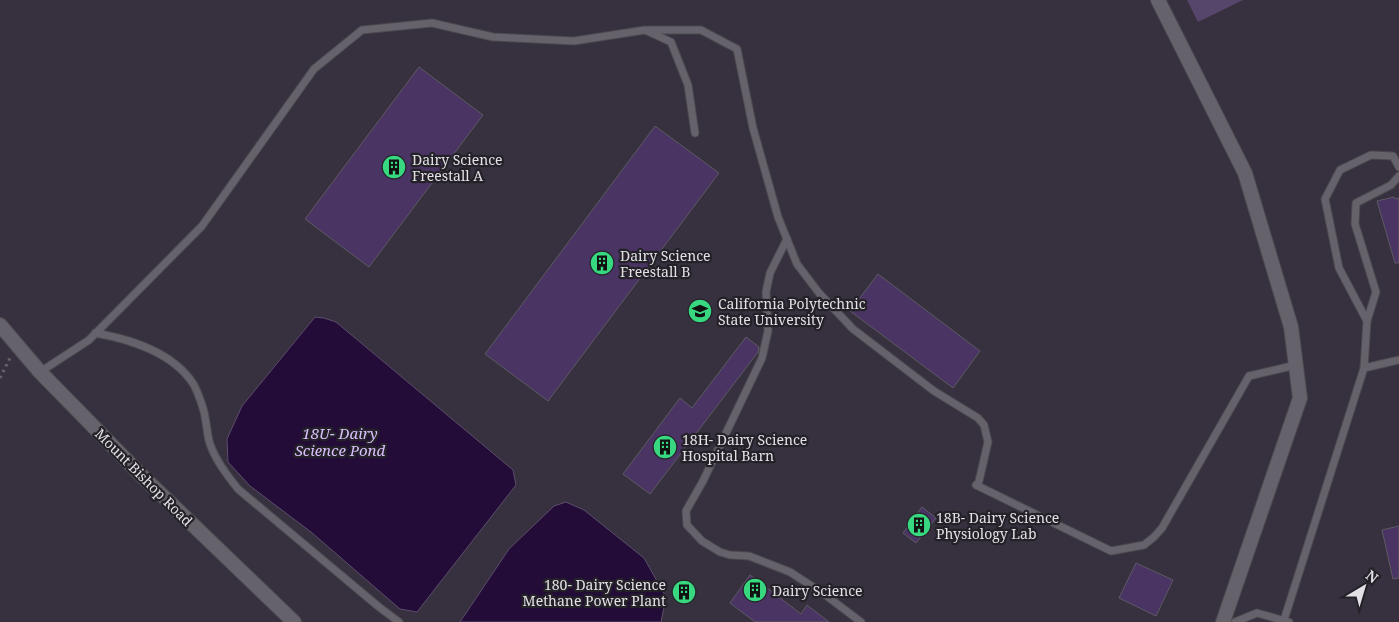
<svg xmlns="http://www.w3.org/2000/svg" width="1399" height="622" viewBox="0 0 1399 622" font-family="'Noto Serif',serif">
<rect width="100%" height="100%" fill="#2e2a32"/>
<rect fill="#37313f" x="0" y="0" width="1399" height="622"/>
<path fill="#57466c" d="M 1187,0 L 1243,0 L 1198,22 Z"/>
<g fill="#230d38" stroke="#5d4d6c">
<path d="M 315,317 L 324,318 L 336,322 L 513,470 L 516,485 L 417,612 L 400,609 L 311,532 L 250,486 L 228,462 L 227,439 L 242,406 Z"/>
<path d="M 566,502 L 584,510 L 644,558 L 666,597 L 661,622 L 460,622 L 509,549 L 554,506 Z"/>
</g>
<g fill="#4a3463" stroke="#5d5a63">
<path d="M 419,67 L 483,115 L 369,267 L 305,219 Z"/>
<path d="M 655,126 L 719,173 L 548,401 L 485,354 Z"/>
<path d="M 1394,197 L 1395,199 L 1399,198 L 1399,263 L 1395,263 L 1377,201 Z"/>
<path d="M 878,274 L 980,351 L 953,388 L 850,311 Z"/>
<path d="M 746,337 L 759,347 L 758,352 L 650,494 L 623,474 L 680,398 L 692,408 Z"/>
<path d="M 922,507 L 936,518 L 916,543 L 903,533 Z"/>
<path d="M 1399,526 L 1399,578 L 1393,579 L 1382,530 Z"/>
<path d="M 1136,563 L 1173,580 L 1156,616 L 1119,598 Z"/>
<path d="M 750,575 L 801,614 L 807,605 L 829,622 L 755,622 L 730,603 Z"/>
</g>
<g fill="none" stroke-linecap="round" stroke-linejoin="round">
<g stroke="#4b494f" stroke-width="9">
<g id="lane">
<path d="M 648,30 L 701,30 L 737,49 L 753,128 L 778,217 L 797,264 L 819,293 L 853,329 L 934,391 L 978,418 L 984,425 L 988,442 L 979,481"/>
<path d="M 787,239 L 770,273 L 766,292 L 768,331 L 762,358 L 703,481 L 686,511 L 687,525 L 702,541 L 720,552 L 730,555 L 749,556 L 790,572 L 824,594 L 861,622"/>
<path d="M 1367,321 L 1339,268 L 1325,199 L 1340,170 L 1371,155 L 1393,156 L 1399,167"/>
<path d="M 95,333 C 130,339 174,353 194,385 C 198,393 204,409 205,417 C 207,426 207,435 210,444 C 216,461 227,475 238,489 L 379,607 L 399,622"/>
<path d="M 1364,368 L 1367,321 L 1376,292 L 1355,224 L 1356,203 L 1391,185 L 1399,176"/>
<path d="M 40,372 L 89,340 L 202,226 L 314,69 L 362,30 L 432,23 L 493,37 L 574,41 L 645,30 L 671,42 L 688,85 L 695,133"/>
<path d="M 976,485 L 1111,551 L 1144,545 L 1154,537 L 1162,528 L 1249,376 L 1296,365"/>
<path d="M 1284,620 L 1364,368 L 1399,360"/>
<path d="M 1235,622 L 1257,613 L 1289,622"/>
</g>
</g>
<g stroke="#4b494f" stroke-width="16">
<g id="street">
<path d="M 1158,0 L 1245,173 L 1291,327 L 1300,398 L 1223,622"/>
<path d="M 0,325 L 40,372 L 140,474 L 294,622"/>
</g>
</g>
<path stroke="#66626a" stroke-width="3" stroke-dasharray="2.5 4" stroke-linecap="butt" d="M 0,378 L 10,358"/>
<use href="#lane" stroke="#65626b" stroke-width="7"/>
<use href="#street" stroke="#65626b" stroke-width="14"/>
</g>
<defs>
<g id="building-disc" transform="scale(1.25)"><circle r="9.5" fill="#37d880" stroke="#242128"/><path d="M-4-6H4V6H1V3H-1V6H-4ZM-2.5-4.3h1.7v1.8h-1.7ZM.8-4.3h1.7v1.8H.8ZM-2.5-1h1.7V.8h-1.7ZM.8-1h1.7V.8H.8Z" fill="#111"/></g>
<g id="university-disc" transform="scale(1.25)"><circle r="9.5" fill="#37d880" stroke="#242128"/><path d="M0-5L7-2L0 1L-7-2ZM-4 1L0 2.5L4 1V4Q0 6-4 4Z" fill="#111"/></g>
</defs>
<g fill-rule="evenodd">
<use href="#building-disc" x="394" y="167"/>
<use href="#building-disc" x="602" y="263"/>
<use href="#university-disc" x="700" y="311"/>
<use href="#building-disc" x="665" y="447"/>
<use href="#building-disc" x="919" y="525"/>
<use href="#building-disc" x="755" y="590"/>
<use href="#building-disc" x="684" y="592"/>
</g>
<g text-anchor="middle" dominant-baseline="central" stroke-width="4.5" stroke-linejoin="round" paint-order="stroke">
<g font-size="14" fill="#e3e1e6" stroke="#242128" text-anchor="start">
<text x="412" y="159">Dairy Science<tspan x="412" dy="16">Freestall A</tspan></text>
<text x="620" y="255">Dairy Science<tspan x="620" dy="16">Freestall B</tspan></text>
<text x="718" y="303">California Polytechnic<tspan x="718" dy="16">State University</tspan></text>
<text x="682" y="439">18H- Dairy Science<tspan x="682" dy="16">Hospital Barn</tspan></text>
<text x="936" y="517">18B- Dairy Science<tspan x="936" dy="16">Physiology Lab</tspan></text>
<text x="666" y="584" text-anchor="end">180- Dairy Science<tspan x="666" dy="16">Methane Power Plant</tspan></text>
<text x="772" y="590">Dairy Science</text>
</g>
<g font-size="14" fill="#e3e1e6" stroke="#242128">
<text transform="translate(144 477) rotate(45)">Mount Bishop Road</text>
</g>
<g font-size="15" font-style="italic" fill="#dac0fe" stroke="#242128">
<text x="340" y="433">18U- Dairy<tspan x="340" dy="17">Science Pond</tspan></text>
</g>
</g>
<g transform="translate(1364 587) rotate(38)" stroke="#242128" stroke-width="4" paint-order="stroke">
<path d="M0-4L9 19L0 12L-9 19Z" fill="#e3e1e6"/>
<text y="-8" font-size="14" font-weight="bold" text-anchor="middle" fill="#e3e1e6">N</text>
</g>
</svg>
